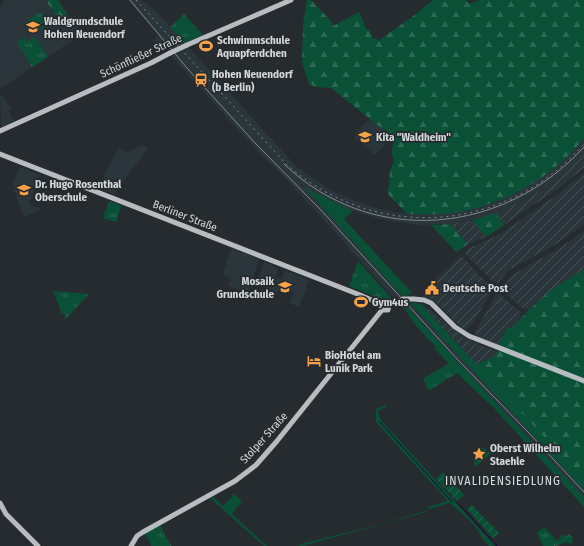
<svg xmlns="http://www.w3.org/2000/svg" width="584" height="546" viewBox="0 0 584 546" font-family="'Fira Sans Condensed',sans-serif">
<defs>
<pattern id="industrial-furrows" width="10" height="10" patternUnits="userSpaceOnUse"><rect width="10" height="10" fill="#2a363c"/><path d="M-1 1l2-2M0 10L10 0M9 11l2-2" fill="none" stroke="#485258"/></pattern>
<pattern id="forest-firs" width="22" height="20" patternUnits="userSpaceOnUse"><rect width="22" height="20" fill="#0a5037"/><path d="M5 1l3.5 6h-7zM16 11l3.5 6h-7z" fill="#2d6853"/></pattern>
<pattern id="park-tufts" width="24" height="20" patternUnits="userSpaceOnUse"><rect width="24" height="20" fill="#0a5037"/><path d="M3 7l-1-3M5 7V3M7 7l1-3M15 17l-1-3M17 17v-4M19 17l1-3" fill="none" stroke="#2d6853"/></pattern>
<pattern id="garden-furrows" width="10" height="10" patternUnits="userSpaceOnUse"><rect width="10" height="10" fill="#0a5037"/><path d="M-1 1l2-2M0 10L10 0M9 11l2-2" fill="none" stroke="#2d6853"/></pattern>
</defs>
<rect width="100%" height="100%" fill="#252b2e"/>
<g fill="#2a363c">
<path d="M 5,0 L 60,0 L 59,1 L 82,34 L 0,89 L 0,8 Z"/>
<path d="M 128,0 L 142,0 L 156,11 L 297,167 L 300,169 L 301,168 L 303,171 L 330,190 L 366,205 L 385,210 L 407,214 L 453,213 L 474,208 L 493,202 L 517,192 L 539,179 L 571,153 L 584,138 L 584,155 L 558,179 L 542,190 L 514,206 L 486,217 L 447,224 L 418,225 L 384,220 L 353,211 L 344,219 L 412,293 L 408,295 L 395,299 L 288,181 L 262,156 L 171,56 L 174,55 L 168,47 L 163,51 L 153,40 L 158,35 Z"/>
<path d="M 0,95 L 2,95 L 12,110 L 9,111 L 14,121 L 1,127 Z"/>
<path d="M 369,119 L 394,135 L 375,155 L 353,136 Z"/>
<path d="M 141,145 L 148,148 L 114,194 L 98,188 L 119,147 L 127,153 Z"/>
<path d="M 20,167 L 40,175 L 29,204 L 43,209 L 24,217 L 12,186 Z"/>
<path d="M 231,248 L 259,259 L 248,293 L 228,286 L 231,278 L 223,275 Z"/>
<path d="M 264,262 L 278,268 L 276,277 L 282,279 L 285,270 L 309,280 L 299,307 L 289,303 L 294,292 L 280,290 L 275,292 L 257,284 Z"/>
<path d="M 410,303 L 470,367 L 477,364 L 584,479 L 584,507 L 498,412 L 458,373 L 465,370 L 405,305 Z"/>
</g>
<g fill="url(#industrial-furrows)">
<path d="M 584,155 L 584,168 L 559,188 L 504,225 L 496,213 L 525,200 L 542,190 L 558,179 Z"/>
<path d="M 584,173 L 584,224 L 558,243 L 509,270 L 498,283 L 494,283 L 465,254 L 468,249 L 500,234 L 558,194 Z"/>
<path d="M 472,220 L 486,237 L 468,244 L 450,224 Z"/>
<path d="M 584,231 L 584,269 L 550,291 L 528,311 L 527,308 L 522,308 L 501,290 L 501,287 L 512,275 L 561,247 Z"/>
<path d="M 459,257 L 463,257 L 478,274 L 492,287 L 493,290 L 471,326 L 466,330 L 461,327 L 433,300 L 424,296 L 423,294 L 425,289 Z"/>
<path d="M 499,293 L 515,308 L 520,311 L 520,316 L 524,316 L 512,328 L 507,327 L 499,345 L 479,337 L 476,335 L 475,332 L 496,294 Z"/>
<path d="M 425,306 L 464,338 L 498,352 L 493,357 L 476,365 L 423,308 Z"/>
</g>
<g fill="#0a5037">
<path d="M 304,187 L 353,211 L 344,219 L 412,293 L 403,297 Z"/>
<path d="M 410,303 L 417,303 L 425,306 L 424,308 L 584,479 L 584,490 Z"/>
<path d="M 405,305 L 584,497 L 584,507 L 494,408 L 465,381 L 434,348 L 436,347 L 416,326 L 404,308 L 403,306 Z"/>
<path d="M 386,405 L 386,407 L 379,410 L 378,412 L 381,420 L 495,546 L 489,546 C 483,540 480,534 476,528 C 469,519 459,511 450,503 L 429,509 L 427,507 L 448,501 L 376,422 L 376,409 Z"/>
<path d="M 234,494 L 242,501 L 232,514 L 267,546 L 264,546 L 210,498 L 213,497 L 223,506 Z"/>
<path d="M 425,511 L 426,512 L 302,546 L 297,545 L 381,524 Z"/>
</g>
<g fill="url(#forest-firs)">
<path d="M 48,0 L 57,0 L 67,14 L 59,19 L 46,1 Z"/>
<path d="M 307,0 L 311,0 L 330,20 L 333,26 L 359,12 L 367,30 L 369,30 L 374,39 L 376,38 L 378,41 L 412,17 L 433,0 L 466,0 L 469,4 L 480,0 L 584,0 L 584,138 C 554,177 502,206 453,213 C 438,215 422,214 407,214 L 387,193 L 389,187 L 390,170 L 394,162 L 392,153 L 394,135 L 380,127 L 331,88 L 316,87 L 309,84 L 302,62 L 303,25 Z"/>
<path d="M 496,213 L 504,225 L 486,237 L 472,220 Z"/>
<path d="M 450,224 L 468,244 L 456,252 L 431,225 Z"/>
<path d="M 584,269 L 584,479 L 476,365 L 493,357 L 502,347 L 499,345 L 507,327 L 512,328 L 528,311 L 550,291 Z"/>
</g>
<g fill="url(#park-tufts)">
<path d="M 40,12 L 48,25 L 36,32 L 28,20 Z"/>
<path d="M 184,14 L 203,35 L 184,43 L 170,27 Z"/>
<path d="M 24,37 L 27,42 L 35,37 L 48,57 L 32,67 L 17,42 Z"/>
<path d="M 109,201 L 121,206 L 116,222 L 103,218 Z"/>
<path d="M 358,261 L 393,300 C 389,301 386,297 381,299 L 349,286 Z"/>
<path d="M 53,291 L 89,294 L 65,320 L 64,318 L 66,317 L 64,313 L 62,314 Z"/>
<path d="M 449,363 L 458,373 L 447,379 L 429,391 L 423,379 Z"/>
<path d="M 483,448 L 491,453 L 476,467 C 471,459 474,451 483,448 Z"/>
<path d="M 160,525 L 171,546 L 152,546 L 145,534 Z"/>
<path d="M 545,528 L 556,540 L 562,539 L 559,535 L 566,536 L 569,534 L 573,538 L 572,544 L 566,542 L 556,546 L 543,546 L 537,533 L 541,529 Z"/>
</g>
<g fill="url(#garden-furrows)">
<path d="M 443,472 L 464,495 L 457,501 L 436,479 Z"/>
<path d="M 472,505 L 499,533 L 493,538 L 467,509 Z"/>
</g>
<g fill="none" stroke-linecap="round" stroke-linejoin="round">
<g stroke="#1d053e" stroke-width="1">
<path d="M 380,422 L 452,502"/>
<path d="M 457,502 L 497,546"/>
</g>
<g stroke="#b8bbc0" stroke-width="5">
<path d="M 187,45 L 291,0"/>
<path d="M 0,131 L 151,63 L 170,53"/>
<path d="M 0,154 L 360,295 L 378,303 L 383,310 L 388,310 L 389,305 L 387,302 L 385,301 L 381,303 L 380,306"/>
<path d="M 388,303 L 395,303 L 403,299 L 414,299 L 424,300 L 431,303 L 455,327 L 469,336 L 584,381"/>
<path d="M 0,503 L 6,514 L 38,546"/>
<path d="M 131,546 L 137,536 L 143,532 L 235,481 L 256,465 L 277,441 L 382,310"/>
</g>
<g stroke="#85898c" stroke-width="1">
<path d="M 130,0 L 187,68 L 256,144 L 320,209 L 458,360 L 528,432 L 584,492"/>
<path d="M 284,164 C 372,248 504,235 584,147"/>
</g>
<path stroke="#85898c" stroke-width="1" stroke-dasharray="2 4" stroke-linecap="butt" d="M 136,0 L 287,165 C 377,243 506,233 584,144"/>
<path stroke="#b8bbc0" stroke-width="5" d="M 170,53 L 187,45"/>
</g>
<defs>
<g id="school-bare" transform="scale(1.08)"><path d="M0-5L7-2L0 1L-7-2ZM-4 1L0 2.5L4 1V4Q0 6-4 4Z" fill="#f7a148" stroke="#252b2e" stroke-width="2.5" paint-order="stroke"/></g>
<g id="stadium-bare" transform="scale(1.08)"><path d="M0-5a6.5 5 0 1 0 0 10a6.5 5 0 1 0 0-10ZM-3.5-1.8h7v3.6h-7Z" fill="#f7a148" stroke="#252b2e" stroke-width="2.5" paint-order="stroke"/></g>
<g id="station-bare" transform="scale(1.08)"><path d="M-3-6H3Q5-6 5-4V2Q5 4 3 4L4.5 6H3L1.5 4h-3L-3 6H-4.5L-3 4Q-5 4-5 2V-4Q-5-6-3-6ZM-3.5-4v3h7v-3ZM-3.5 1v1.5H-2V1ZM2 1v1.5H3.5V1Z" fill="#f7a148" stroke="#252b2e" stroke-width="2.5" paint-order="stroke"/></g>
<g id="civic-bare" transform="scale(1.08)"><path d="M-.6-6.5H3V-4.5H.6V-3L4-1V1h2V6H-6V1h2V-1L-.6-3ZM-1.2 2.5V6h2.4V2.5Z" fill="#f7a148" stroke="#252b2e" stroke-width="2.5" paint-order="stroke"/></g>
<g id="hotel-bare" transform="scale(1.08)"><path d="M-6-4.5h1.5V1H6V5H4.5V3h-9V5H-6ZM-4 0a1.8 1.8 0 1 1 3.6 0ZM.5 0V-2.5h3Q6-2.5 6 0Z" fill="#f7a148" stroke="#252b2e" stroke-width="2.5" paint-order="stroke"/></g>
<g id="sight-bare" transform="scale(1.08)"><path d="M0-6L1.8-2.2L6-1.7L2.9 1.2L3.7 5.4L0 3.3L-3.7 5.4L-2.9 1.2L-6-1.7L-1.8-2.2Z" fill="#f7a148" stroke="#252b2e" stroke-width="2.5" paint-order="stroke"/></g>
</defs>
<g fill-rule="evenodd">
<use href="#school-bare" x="33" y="27"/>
<use href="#stadium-bare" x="206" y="46"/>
<use href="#station-bare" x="201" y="80"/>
<use href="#school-bare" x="365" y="137"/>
<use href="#school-bare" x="24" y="190"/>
<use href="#school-bare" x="285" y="287"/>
<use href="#civic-bare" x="432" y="288"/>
<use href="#stadium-bare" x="361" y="302"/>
<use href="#hotel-bare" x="314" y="361"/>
<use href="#sight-bare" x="479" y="454"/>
</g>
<g text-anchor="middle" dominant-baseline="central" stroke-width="3.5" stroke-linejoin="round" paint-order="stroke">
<g font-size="11" font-weight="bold" fill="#d5d8da" stroke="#252b2e" text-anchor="start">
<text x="44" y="21">Waldgrundschule<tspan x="44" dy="13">Hohen Neuendorf</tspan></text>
<text x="217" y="40">Schwimmschule<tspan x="217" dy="13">Aquapferdchen</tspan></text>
<text x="212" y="74">Hohen Neuendorf<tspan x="212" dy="13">(b Berlin)</tspan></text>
<text x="376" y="137">Kita "Waldheim"</text>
<text x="35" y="184">Dr. Hugo Rosenthal<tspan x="35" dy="13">Oberschule</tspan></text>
<text x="274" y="281" text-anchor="end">Mosaik<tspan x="274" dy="13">Grundschule</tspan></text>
<text x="443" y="288">Deutsche Post</text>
<text x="372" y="302">Gym4us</text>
<text x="325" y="355">BioHotel am<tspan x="325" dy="13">Lunik Park</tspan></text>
<text x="490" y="448">Oberst Wilhelm<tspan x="490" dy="13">Staehle</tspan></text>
</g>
<g font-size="11" fill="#d5d8da" stroke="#252b2e">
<text transform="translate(141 56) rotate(-25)">Schönfließer Straße</text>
<text transform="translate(185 216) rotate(21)">Berliner Straße</text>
<text transform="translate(264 438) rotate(-48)">Stolper Straße</text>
</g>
<g font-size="12" letter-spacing="1" fill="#d8dfe3" stroke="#252b2e">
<text x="503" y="481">INVALIDENSIEDLUNG</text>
</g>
</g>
</svg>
